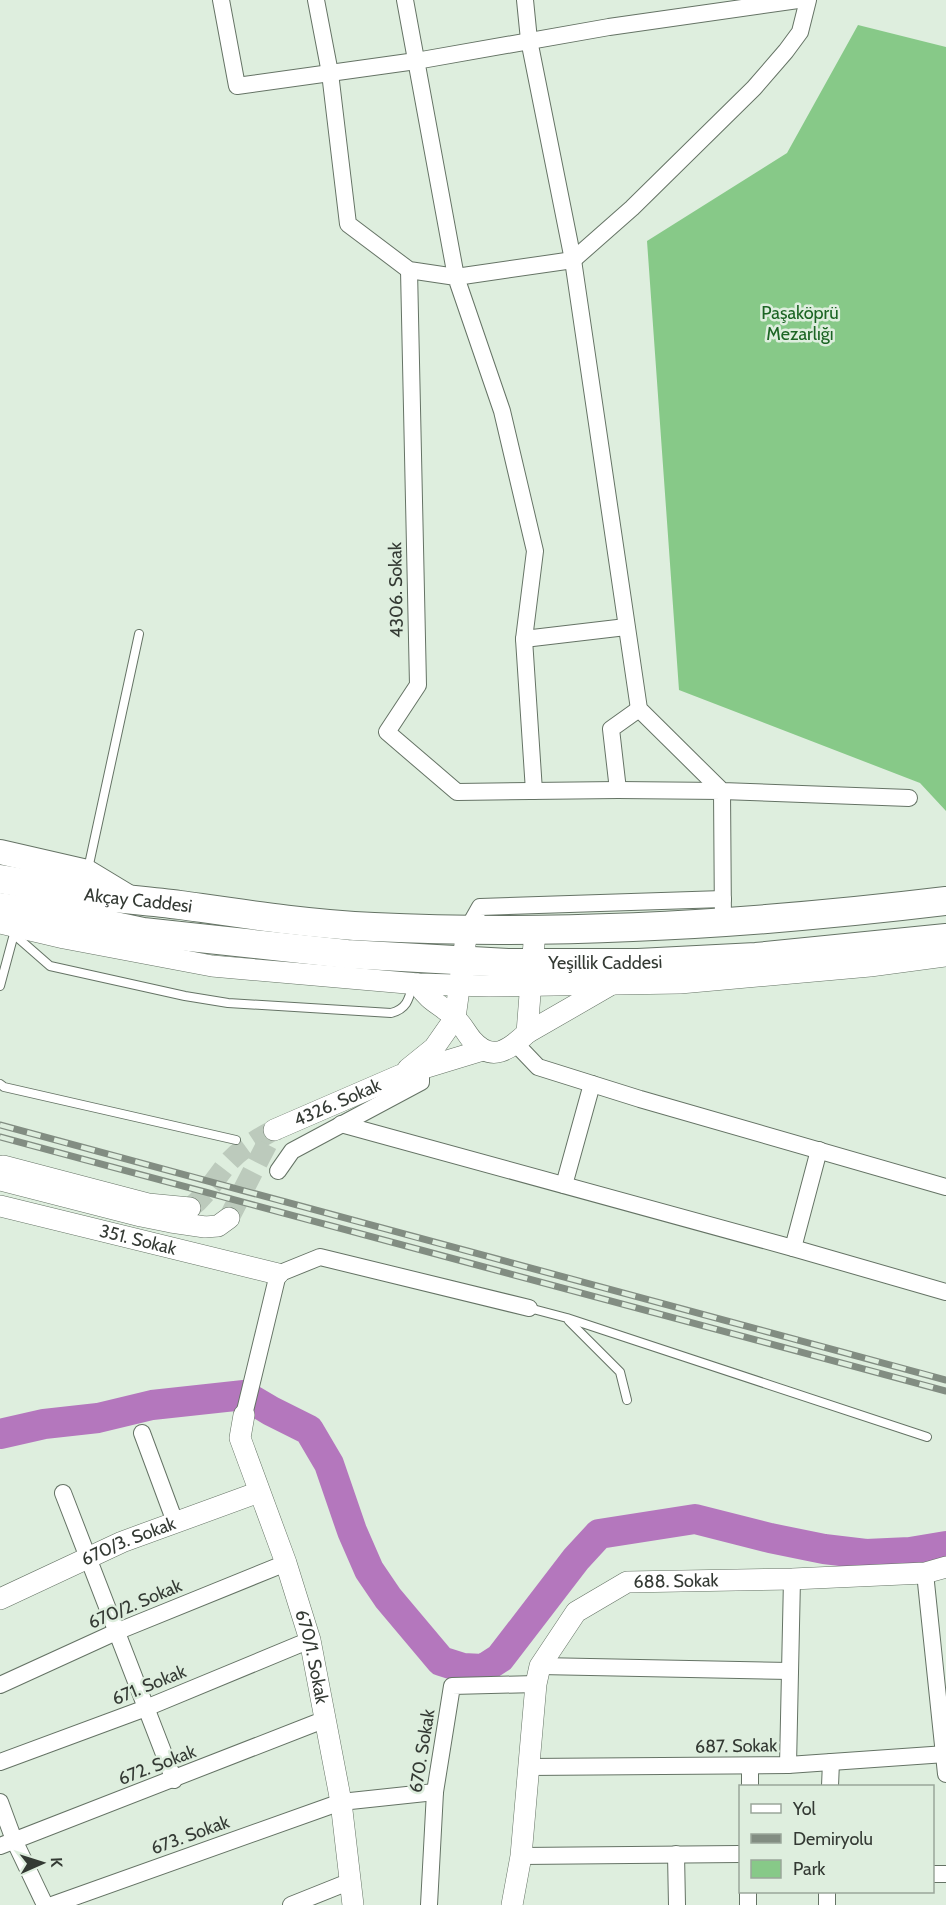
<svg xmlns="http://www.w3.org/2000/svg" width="946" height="1905" viewBox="0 0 946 1905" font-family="Cabin,sans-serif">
<rect width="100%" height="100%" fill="#deeede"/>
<path fill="#87c988" d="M 858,25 L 946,47 L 946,811 L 920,783 L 679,690 L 647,241 L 787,153 Z"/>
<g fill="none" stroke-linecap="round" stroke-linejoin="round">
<path stroke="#b477bd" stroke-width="30" d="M 0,1434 L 44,1424 L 98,1418 L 152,1405 L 244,1395 L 271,1411 L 309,1430 L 329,1464 L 352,1531 L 369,1570 L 388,1598 L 441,1661 L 463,1668 L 483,1669 L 500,1658 L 576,1559 L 599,1534 L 695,1519 L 770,1538 L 824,1549 L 866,1554 L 910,1552 L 946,1546"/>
<g stroke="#bccabc" stroke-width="21" stroke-dasharray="21 10" stroke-linecap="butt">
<path d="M 190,1208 C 207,1195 215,1178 229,1162 C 242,1148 257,1139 274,1130"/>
<path d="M 229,1218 L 274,1130"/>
</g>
<g stroke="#657365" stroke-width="10">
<g id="service">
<path d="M 88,869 L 139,634"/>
<path d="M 10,931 L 50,966 L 185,996 L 228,1003 L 391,1013 C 407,1009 409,999 413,984"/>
<path d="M 0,986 L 14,934"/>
<path d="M 0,1084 L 4,1087 L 236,1140"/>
<path d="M 529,1308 L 567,1318 L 927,1437"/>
<path d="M 569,1321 L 620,1372 L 627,1400"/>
</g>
</g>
<g stroke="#657365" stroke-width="18">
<g id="minor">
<path d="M 221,0 L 237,86 L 416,61 L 609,27 L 798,0"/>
<path d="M 316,0 L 330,73 L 348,224 L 409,270 L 456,277 L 502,411 L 535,551 L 524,639 L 534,791"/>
<path d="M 405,0 L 456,277 L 573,260 L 632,208 L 754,88 L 786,51 L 800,32 L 808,0"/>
<path d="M 525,0 L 529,40 L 573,260 L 639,709 L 722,791 L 909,798"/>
<path d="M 409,270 L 418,685 L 387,732 L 457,792 L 618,790 L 722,791 L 723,924"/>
<path d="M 524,639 L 626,627"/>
<path d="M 618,790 L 611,729 L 639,709"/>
<path d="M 467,930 L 480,907 L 723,899"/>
<path d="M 516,1044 L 538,1067 L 640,1099 L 946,1187"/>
<path d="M 341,1124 L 793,1248 L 946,1292"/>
<path d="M 278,1171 L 292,1151 L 421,1082 L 421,1070"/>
<path d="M 564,1185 L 592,1084"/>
<path d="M 793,1248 L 819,1150"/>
<path d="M 244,1415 L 278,1274 L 320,1257 L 529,1308"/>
<path d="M 142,1433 L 175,1522"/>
<path d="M 63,1493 L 174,1780"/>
<path d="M 925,1573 L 946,1774"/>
<path d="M 540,1666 L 790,1671"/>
<path d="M 0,1685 L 116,1632 L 286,1563"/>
<path d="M 0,1762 L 146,1708 L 310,1640"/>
<path d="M 788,1765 L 792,1579"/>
<path d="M 527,1767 L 788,1765 L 946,1754"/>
<path d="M 750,1786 L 750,1766"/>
<path d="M 830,1786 L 831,1762"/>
<path d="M 0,1802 L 14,1840 L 45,1905"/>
<path d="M 0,1846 L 326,1719"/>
<path d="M 676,1854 L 677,1905"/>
<path d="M 521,1856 L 740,1854"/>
<path d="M 932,1874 L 946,1874"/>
<path d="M 52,1905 L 341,1802 L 435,1792"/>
<path d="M 291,1905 L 351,1881"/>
<path d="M 429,1905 L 435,1792 L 452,1686 L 536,1684"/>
<path d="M 748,1905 L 748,1892"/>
<path d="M 827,1905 L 827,1892"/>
</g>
</g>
<g stroke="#657365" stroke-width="22">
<g id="tertiary">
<path d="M 0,923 L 64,938 L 212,966 L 418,984 L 489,986 L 680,983 L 870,966 L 946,956"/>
<path d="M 418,984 C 431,1004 440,1003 455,1018 C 462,1024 466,1033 472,1040 C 492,1063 509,1050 527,1033 L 535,930"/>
<path d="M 527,1033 L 612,984"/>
<path d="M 408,1069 L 434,1048 L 455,1018 L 467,930"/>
<path id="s1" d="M 274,1130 L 401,1075 L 483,1050"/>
<path d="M 3,1166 L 148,1204 L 190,1208"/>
<path d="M 0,1180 L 141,1216 L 171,1222 L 205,1227 L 218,1226 L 229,1218"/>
<path id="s2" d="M 0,1206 L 278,1274"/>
<path id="s3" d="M 244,1415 L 240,1438 L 286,1563 L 310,1640 L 341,1802 L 353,1905"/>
<path id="s4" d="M 0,1599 L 122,1542 L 259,1492"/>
<path id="s5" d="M 512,1905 L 521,1856 L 536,1684 L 540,1666 L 576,1612 L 627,1582 L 792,1579 L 925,1573 L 946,1567"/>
</g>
</g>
<g stroke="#657365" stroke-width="26">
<path id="secondary" d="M 0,852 L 87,872 L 130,898"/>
</g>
<g stroke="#657365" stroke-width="30">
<g id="trunk">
<path id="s6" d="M 0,879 C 30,884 60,890 89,895 C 119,899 150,901 180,905 C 244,914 309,924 374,927 C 566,936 756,924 946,901"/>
<path id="s7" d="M 0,907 L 72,917 L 143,932 L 347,954 L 508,963 L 638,963 L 756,957 L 946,938"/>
</g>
</g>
<use href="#service" stroke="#fff" stroke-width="8"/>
<use href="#minor" stroke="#fff" stroke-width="16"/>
<use href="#tertiary" stroke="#fff" stroke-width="21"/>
<use href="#secondary" stroke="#fff" stroke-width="24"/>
<use href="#trunk" stroke="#fff" stroke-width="28"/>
<g stroke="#828d82" stroke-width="7">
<g id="rail">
<path d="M 0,1125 L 946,1380"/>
<path d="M 0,1137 L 946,1391"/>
</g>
</g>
<use href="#rail" stroke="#deeede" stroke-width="4.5" stroke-dasharray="14" stroke-linecap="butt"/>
</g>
<g text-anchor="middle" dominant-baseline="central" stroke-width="5" stroke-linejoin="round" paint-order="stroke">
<g font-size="18" fill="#1c6524" stroke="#deeede">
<text x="800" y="313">Paşaköprü<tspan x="800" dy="21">Mezarlığı</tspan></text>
</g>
<g font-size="18" fill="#343a34" stroke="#deeede">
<text transform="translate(396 590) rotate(-91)">4306. Sokak</text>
<text stroke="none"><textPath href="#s6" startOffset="140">Akçay Caddesi</textPath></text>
<text stroke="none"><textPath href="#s7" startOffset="609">Yeşillik Caddesi</textPath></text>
<text stroke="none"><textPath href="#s1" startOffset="69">4326. Sokak</textPath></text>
<text stroke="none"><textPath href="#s2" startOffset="142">351. Sokak</textPath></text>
<text stroke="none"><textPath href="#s4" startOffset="141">670/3. Sokak</textPath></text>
<text stroke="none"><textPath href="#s5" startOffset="414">688. Sokak</textPath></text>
<text transform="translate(135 1604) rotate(-23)">670/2. Sokak</text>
<text stroke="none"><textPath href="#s3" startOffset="254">670/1. Sokak</textPath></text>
<text transform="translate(149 1685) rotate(-22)">671. Sokak</text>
<text transform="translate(736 1746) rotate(-1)">687. Sokak</text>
<text transform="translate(422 1751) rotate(-81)">670. Sokak</text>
<text transform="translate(157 1765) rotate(-21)">672. Sokak</text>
<text transform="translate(190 1835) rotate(-20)">673. Sokak</text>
</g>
</g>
<rect x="739" y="1785" width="195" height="108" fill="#deeede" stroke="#9aa69a" stroke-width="1.5"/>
<rect x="751" y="1804" width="30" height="9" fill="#ffffff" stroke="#9aa69a" stroke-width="1.5"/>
<text x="793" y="1815" font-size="18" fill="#343a34">Yol</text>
<rect x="751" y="1834" width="30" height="9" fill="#828d82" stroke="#9aa69a" stroke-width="1.5"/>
<text x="793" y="1845" font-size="18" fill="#343a34">Demiryolu</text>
<rect x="751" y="1860" width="30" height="18" fill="#87c988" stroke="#9aa69a" stroke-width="1.5"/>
<text x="793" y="1875" font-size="18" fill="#343a34">Park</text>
<g transform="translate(42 1863) rotate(87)" stroke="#deeede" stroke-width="4.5" paint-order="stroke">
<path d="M0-4.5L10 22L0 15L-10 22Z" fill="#343a34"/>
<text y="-9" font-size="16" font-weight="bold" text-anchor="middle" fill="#343a34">K</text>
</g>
</svg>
